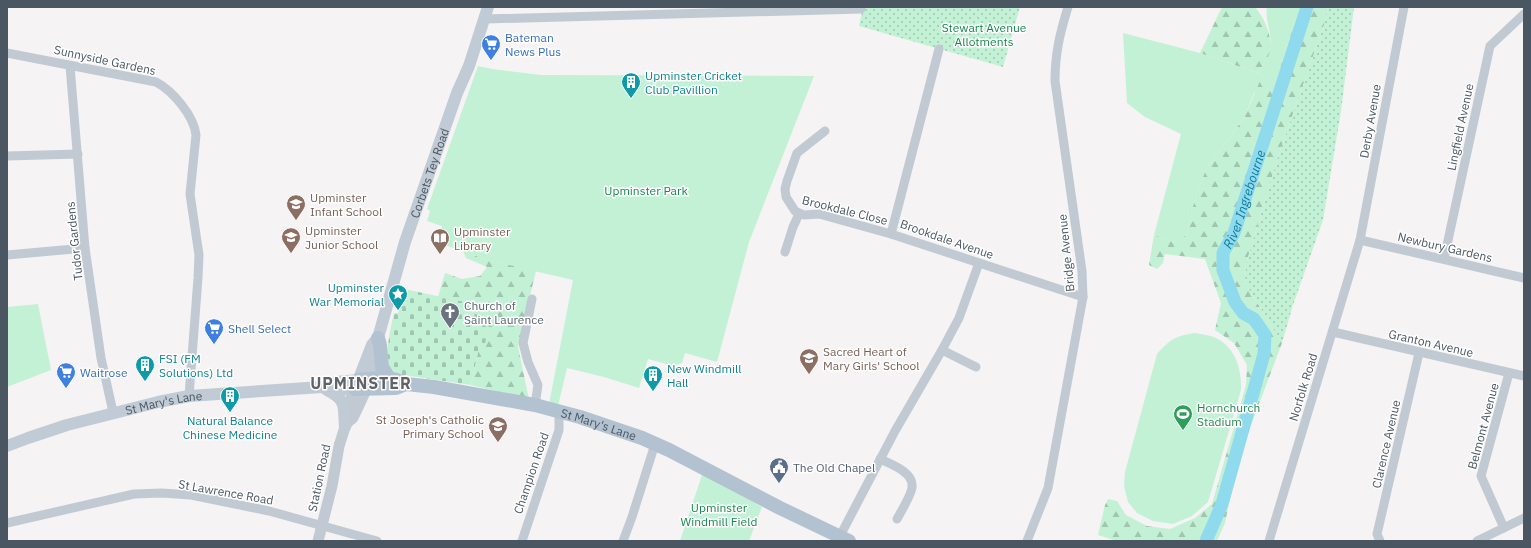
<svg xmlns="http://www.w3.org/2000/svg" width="1531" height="548" viewBox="0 0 1531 548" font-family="'IBM Plex Sans',sans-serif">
<defs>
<pattern id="forest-firs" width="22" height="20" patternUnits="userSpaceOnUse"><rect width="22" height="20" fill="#c3f1d5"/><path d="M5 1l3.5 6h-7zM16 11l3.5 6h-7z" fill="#a0c6b0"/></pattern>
<pattern id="cemetery-stones" width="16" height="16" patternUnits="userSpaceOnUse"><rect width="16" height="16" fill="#c3f1d5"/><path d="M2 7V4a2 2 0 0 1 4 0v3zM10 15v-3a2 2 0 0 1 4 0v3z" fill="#a0c6b0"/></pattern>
<pattern id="garden-dots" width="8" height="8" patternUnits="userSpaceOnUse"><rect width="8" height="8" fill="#c3f1d5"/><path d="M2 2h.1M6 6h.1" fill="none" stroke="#a0c6b0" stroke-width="1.8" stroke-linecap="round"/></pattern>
</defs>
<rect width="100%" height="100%" fill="#f5f3f3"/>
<g fill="#c3f1d5">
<path d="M 1267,7 L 1300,7 L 1281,65 L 1279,80 L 1254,93 L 1244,118 L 1207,167 L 1196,195 L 1186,235 C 1178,248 1166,239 1154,235 L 1181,134 L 1145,117 L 1127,103 L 1123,33 L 1200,53 L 1258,73 C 1266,60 1272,51 1270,35 C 1269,25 1265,17 1267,7 Z"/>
<path d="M 478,66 L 492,69 L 541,75 L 814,76 L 749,242 L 717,362 L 685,353 L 682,363 L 674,366 L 648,359 L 639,388 L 604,377 L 567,368 L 558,406 L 549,404 L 573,280 L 486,260 L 437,242 L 442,226 L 427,221 L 430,211 L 427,209 Z"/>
<path d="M 38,304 L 51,370 L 7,387 L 7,307 Z"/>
<path d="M 1195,333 C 1201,334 1208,335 1214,337 C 1235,346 1242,369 1241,390 L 1208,502 L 1192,516 L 1173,524 L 1153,521 L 1137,513 L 1128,502 L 1124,486 L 1125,472 L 1157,354 C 1171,339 1175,336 1195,333 Z"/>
<path d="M 703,472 L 762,507 L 749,541 L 680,541 Z"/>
</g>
<g fill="url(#forest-firs)">
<path d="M 1222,7 L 1255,7 C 1266,21 1273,36 1269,54 C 1267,60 1262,67 1258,73 L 1200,53 Z"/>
<path d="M 1300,7 L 1328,7 L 1324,25 L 1278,157 L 1246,264 L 1245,283 L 1282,343 L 1247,436 L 1230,498 L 1225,523 L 1217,541 L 1117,541 L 1098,535 L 1105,505 L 1108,499 L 1117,501 L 1126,515 L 1147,526 L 1170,529 L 1195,518 L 1212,504 L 1246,385 L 1247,365 L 1234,343 L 1215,330 L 1221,303 L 1205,259 L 1165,254 L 1163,263 L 1157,269 L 1149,265 L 1154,235 C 1166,239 1178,248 1186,234 L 1196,195 L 1207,167 L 1244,118 L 1260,81 L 1279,80 L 1281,65 Z"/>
<path d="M 463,251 L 486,260 L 536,271 L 518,346 L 529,400 L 471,385 L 478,352 L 438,297 L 445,273 L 462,279 L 480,276 L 487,267 L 466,258 Z"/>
</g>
<path fill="url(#cemetery-stones)" d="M 400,288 L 492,308 L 484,349 L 478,352 L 471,385 L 397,374 C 380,369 391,326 394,313 L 398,313 L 399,309 L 396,307 Z"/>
<g fill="url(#garden-dots)">
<path d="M 863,7 L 1020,7 L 1003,67 L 859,26 Z"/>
<path d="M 1328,7 L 1354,7 L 1341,111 L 1323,220 L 1293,305 L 1282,343 L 1245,283 L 1246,264 L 1278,157 L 1324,25 Z"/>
</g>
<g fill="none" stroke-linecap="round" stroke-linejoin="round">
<path stroke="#90daee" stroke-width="13" id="s1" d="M 1206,541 L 1222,504 L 1264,354 L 1265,335 L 1254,319 L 1243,313 L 1235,302 L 1223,270 L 1223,253 L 1234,233 L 1307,7"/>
<g stroke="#c1cad2" stroke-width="9">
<path d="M 485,19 L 861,9"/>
<path d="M 7,53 L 156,82 C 173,91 194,116 196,135 L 190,194 L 199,255 L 198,278 L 189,396"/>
<path d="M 70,66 L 85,248 L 101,358 L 113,412"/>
<path d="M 825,131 L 797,153 L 787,181 L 785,189 L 786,197 L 795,211 L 804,215 L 819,214 L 891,234 L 1083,297"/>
<path d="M 7,156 L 78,154"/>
<path d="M 891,234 L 939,49"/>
<path d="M 1360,240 L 1524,278"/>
<path d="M 785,252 L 793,227 L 799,214"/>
<path d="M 7,255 L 85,248"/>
<path d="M 1444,259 L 1490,46 L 1524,14"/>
<path d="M 532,299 L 523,343 L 528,362 L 538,385 L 535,405"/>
<path d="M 1333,332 L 1524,376"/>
<path d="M 942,350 L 976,367"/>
<path d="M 880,459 C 890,464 914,472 912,487 C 912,493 901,512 897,519"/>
<path d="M 7,523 L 134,494 L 162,493 L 191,495 L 269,511 L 377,541"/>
<path d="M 1504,528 L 1481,476 L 1509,373"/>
<path d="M 840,536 L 895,431 L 942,350 L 959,318 L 979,263"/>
<path d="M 522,541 L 559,430 L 559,412"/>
<path d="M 623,541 L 632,517 L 655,444"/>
<path d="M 1027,541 L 1048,488 L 1083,297 L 1082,271 L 1055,81 C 1055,53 1060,33 1068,7"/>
<path d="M 1269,541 L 1360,240 L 1404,7"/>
<path d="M 1380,541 L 1377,534 L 1419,353"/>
<path d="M 1477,541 L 1524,518"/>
</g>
<g stroke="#c1cad2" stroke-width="11">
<path d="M 347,417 L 349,404 L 355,389"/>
<path d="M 318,541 L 332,486 L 339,446 L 345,427 L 348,422 L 353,418 L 367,388"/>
</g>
<g stroke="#c1cbd6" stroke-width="12">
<path d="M 368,386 L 378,348"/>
<path d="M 327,387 L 336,382 L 358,380"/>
<path d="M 327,390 C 348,401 343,406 345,427"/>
<path id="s2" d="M 7,446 L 28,438 L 67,425 L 158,402 L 189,396 L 322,387 L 336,390 L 355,389 L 372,345 L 378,338 L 405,242 L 457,93 L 469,66 L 488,7"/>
</g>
<g stroke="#b3c2d1" stroke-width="14">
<path d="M 378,338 L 380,345 L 382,367 L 389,378"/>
<path d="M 358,380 C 375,378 391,375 406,384"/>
<path id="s3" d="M 355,389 L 396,388 L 406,384 L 434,387 L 535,405 L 580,417 L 642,438 L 669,450 L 780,508 L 849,541"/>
</g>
</g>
<defs>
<g id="supermarket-pin" transform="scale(1)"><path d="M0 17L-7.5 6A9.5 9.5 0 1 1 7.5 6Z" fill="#3f7fe0" stroke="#fff"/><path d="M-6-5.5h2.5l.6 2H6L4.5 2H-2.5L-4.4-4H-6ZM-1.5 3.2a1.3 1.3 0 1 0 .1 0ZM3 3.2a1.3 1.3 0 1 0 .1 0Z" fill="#fff"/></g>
<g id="building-pin" transform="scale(1)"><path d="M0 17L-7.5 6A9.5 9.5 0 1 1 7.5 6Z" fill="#0f9aa8" stroke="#fff"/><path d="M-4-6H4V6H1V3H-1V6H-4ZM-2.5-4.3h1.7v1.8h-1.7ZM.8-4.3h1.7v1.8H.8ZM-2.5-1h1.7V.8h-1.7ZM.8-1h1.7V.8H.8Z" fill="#fff"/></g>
<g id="school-pin" transform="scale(1)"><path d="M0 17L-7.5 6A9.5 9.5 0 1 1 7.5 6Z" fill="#8d6e63" stroke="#fff"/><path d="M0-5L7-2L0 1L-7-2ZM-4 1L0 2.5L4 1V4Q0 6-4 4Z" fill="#fff"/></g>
<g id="library-pin" transform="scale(1)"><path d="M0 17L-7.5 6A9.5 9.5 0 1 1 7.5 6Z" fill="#8d6e63" stroke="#fff"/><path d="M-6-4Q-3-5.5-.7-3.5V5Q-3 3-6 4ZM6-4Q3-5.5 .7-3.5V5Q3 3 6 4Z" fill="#fff"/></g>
<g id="sight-pin" transform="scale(1)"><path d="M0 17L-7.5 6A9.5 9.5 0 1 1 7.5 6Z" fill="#0f9aa8" stroke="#fff"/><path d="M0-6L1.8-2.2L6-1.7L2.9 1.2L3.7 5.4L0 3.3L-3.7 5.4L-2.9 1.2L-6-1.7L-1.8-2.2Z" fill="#fff"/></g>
<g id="church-pin" transform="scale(1)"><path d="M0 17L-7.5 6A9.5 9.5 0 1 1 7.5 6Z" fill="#6b7280" stroke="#fff"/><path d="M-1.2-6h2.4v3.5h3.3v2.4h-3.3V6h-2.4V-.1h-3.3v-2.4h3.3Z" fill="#fff"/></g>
<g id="stadium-pin" transform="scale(1)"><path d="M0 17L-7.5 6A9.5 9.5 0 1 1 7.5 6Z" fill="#2e9e5b" stroke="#fff"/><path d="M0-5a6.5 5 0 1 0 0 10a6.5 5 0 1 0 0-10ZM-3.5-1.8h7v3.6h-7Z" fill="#fff"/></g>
<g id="civic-pin" transform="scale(1)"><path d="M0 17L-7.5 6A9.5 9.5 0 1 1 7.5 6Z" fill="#5c6f8a" stroke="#fff"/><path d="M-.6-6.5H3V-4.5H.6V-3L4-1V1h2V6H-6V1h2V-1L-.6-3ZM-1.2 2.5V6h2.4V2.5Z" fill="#fff"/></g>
</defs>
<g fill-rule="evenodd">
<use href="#supermarket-pin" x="491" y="44"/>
<use href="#building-pin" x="631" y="82"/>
<use href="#school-pin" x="296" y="204"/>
<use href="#school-pin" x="291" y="237"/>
<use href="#library-pin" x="440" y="238"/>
<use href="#sight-pin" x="398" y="294"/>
<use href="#church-pin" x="450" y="312"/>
<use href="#supermarket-pin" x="214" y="328"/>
<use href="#school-pin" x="809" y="358"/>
<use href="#building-pin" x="145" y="365"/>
<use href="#supermarket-pin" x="66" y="372"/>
<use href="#building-pin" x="653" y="375"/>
<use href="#building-pin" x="230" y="396"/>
<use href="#stadium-pin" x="1183" y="414"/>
<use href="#school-pin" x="498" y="426"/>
<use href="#civic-pin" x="779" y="467"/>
</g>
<g text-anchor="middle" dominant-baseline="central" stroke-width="3" stroke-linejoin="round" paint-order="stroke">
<g font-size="12" fill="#17864f" stroke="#fff">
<text x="984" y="27">Stewart Avenue<tspan x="984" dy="14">Allotments</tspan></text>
<text x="646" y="190">Upminster Park</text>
<text x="719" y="507">Upminster<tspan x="719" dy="14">Windmill Field</tspan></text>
</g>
<g font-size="12" fill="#366cbe" stroke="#fff" text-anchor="start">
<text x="505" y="37">Bateman<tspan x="505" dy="14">News Plus</tspan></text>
<text x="228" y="328">Shell Select</text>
<text x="80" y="372">Waitrose</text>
</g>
<g font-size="12" fill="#4a5661" stroke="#fff">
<text transform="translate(105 60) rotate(12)">Sunnyside Gardens</text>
<text transform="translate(1370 121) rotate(-80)">Derby Avenue</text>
<text transform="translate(1460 127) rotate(-78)">Lingfield Avenue</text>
<text stroke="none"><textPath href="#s2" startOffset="585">Corbets Tey Road</textPath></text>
<text transform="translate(845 210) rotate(14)">Brookdale Close</text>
<text transform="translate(947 239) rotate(19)">Brookdale Avenue</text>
<text transform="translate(74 241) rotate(-96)">Tudor Gardens</text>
<text transform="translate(1445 247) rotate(13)">Newbury Gardens</text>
<text transform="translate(1066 253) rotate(-96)">Bridge Avenue</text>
<text transform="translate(1431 343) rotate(13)">Granton Avenue</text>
<text transform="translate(1303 387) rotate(-73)">Norfolk Road</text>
<text stroke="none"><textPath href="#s2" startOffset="163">St Mary's Lane</textPath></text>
<text stroke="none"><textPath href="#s3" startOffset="249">St Mary's Lane</textPath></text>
<text transform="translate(1483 426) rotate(-75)">Belmont Avenue</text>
<text transform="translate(1386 444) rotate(-77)">Clarence Avenue</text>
<text transform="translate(531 473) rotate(-71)">Champion Road</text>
<text transform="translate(319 478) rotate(-78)">Station Road</text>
<text transform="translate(226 492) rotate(10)">St Lawrence Road</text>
</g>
<g font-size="12" fill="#0d838f" stroke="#fff" text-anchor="start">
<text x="645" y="75">Upminster Cricket<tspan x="645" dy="14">Club Pavillion</tspan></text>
<text x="384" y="287" text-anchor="end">Upminster<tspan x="384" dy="14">War Memorial</tspan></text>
<text x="159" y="358">FSI (FM<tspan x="159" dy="14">Solutions) Ltd</tspan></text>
<text x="667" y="368">New Windmill<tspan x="667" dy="14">Hall</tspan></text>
<text x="230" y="420" text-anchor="middle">Natural Balance<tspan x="230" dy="14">Chinese Medicine</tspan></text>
</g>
<g font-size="12" fill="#785e54" stroke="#fff" text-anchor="start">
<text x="310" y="197">Upminster<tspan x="310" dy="14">Infant School</tspan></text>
<text x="305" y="230">Upminster<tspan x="305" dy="14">Junior School</tspan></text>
<text x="454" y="231">Upminster<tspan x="454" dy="14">Library</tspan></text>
<text x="823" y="351">Sacred Heart of<tspan x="823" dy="14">Mary Girls' School</tspan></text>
<text x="484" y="419" text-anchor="end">St Joseph's Catholic<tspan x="484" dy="14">Primary School</tspan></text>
</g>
<g font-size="12" fill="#5b616d" stroke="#fff" text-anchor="start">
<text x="464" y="305">Church of<tspan x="464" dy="14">Saint Laurence</tspan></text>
</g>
<g font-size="12" fill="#27864d" stroke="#fff" text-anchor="start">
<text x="1197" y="407">Hornchurch<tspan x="1197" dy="14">Stadium</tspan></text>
</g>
<g font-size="12" fill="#4e5e75" stroke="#fff" text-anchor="start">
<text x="793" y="467">The Old Chapel</text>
</g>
<g font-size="13" font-style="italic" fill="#0c7c9b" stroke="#fff">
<text stroke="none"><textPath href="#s1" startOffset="370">River Ingrebourne</textPath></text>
</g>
<g font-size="16" font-weight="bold" letter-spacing="1" fill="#5f6368" stroke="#fff">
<text x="361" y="383">UPMINSTER</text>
</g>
</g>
<rect width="1531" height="548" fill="none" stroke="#4a5661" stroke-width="16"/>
</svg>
